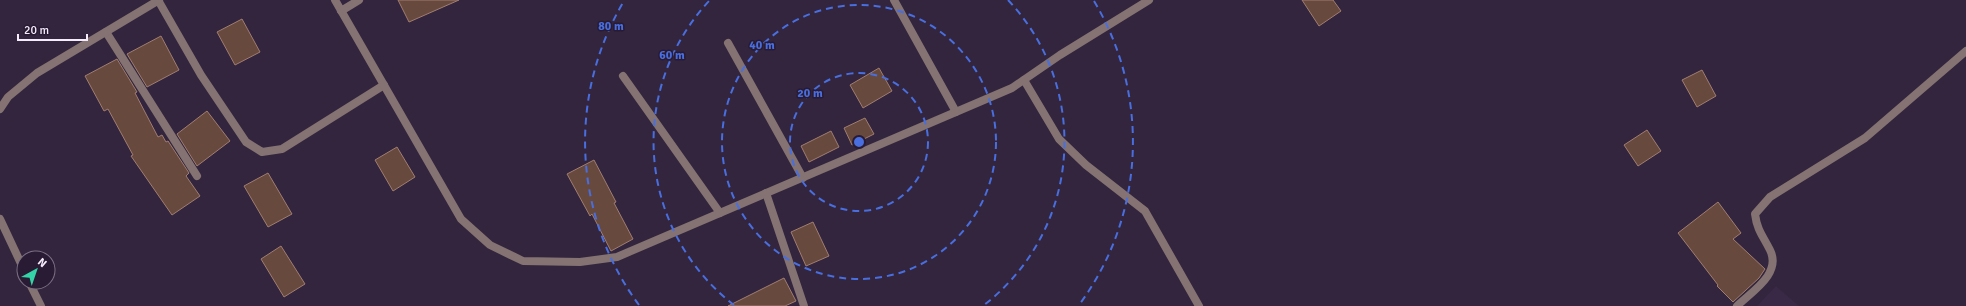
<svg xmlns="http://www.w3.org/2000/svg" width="1966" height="306" viewBox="0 0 1966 306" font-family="Signika,sans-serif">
<rect width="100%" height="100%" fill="#33253d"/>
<path fill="#3a2847" d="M 1776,286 L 1799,306 L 1757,306 Z"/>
<g fill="#68493e" stroke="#a07d71">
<path d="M 398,0 L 459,0 L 409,22 Z"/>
<path d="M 1302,0 L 1333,0 L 1341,11 L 1319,26 Z"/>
<path d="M 242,19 L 260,52 L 235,65 L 217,32 Z"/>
<path d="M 161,36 L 179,70 L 147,87 L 127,54 Z"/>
<path d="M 117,59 L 137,92 L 135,93 L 158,137 L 162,135 L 166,142 L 168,141 L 189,173 L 186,176 L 200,196 L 172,215 L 131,156 L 133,155 L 108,109 L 104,111 L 85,76 Z"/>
<path d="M 879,68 L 892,91 L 863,108 L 850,85 Z"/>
<path d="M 1702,70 L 1716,96 L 1697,107 L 1682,80 Z"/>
<path d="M 207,111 L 230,141 L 197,166 L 177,134 Z"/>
<path d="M 865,118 L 874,134 L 852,145 L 844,128 Z"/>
<path d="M 1647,130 L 1661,151 L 1638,166 L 1624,145 Z"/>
<path d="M 831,131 L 839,147 L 809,162 L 801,146 Z"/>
<path d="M 397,147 L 415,177 L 393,191 L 375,160 Z"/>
<path d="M 594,160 L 616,202 L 614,203 L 633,239 L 611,251 L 592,214 L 590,216 L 567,174 Z"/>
<path d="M 268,173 L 292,214 L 268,227 L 244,186 Z"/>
<path d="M 1718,202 L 1741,233 L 1733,239 L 1765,269 L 1759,278 L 1733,302 L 1717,286 L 1718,285 L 1678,233 Z"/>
<path d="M 813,222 L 829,256 L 806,266 L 791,232 Z"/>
<path d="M 281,246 L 305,284 L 284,297 L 261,259 Z"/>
<path d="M 784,278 L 796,301 L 785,306 L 728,306 Z"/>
</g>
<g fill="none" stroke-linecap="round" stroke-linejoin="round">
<g stroke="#847372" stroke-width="8">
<path d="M 158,0 L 201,75 L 246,142 L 262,152 L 282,149 L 384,85"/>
<path d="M 335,0 L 461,219 L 490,245 L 523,261 L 580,262 L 617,257 L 1012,88 L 1060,55 L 1149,0"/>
<path d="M 894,0 L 956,112"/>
<path d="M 341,11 L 359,0"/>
<path d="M 106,32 L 197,176"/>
<path d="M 728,43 L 803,178"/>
<path d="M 623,76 L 720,213"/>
<path d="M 1024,80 L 1059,139 L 1086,165 L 1145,211 L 1199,306"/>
<path d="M 0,109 L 8,97 L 37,73 L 159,0"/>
<path d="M 766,193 L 804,306"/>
<path d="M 0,219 L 24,270"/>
<path d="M 29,282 L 41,306"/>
<path d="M 1737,306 C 1751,292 1782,274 1770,250 C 1763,236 1757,230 1755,214 L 1770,197 L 1865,138 L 1966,51"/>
</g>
</g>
<g fill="none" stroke="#486edf" stroke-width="2" stroke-dasharray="7 5">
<circle cx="859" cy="142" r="69"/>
<circle cx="859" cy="142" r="137"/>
<path d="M734 305A206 206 0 0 1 710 0M1008 0A206 206 0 0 1 984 305"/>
<path d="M639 305A274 274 0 0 1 624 1M1094 1A274 274 0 0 1 1079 305"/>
</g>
<circle cx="859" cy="142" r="6" fill="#486edf" stroke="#291b33" stroke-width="2"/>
<g font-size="12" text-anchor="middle" font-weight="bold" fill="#486edf" stroke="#291b33" stroke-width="3" stroke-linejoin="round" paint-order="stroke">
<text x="611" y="30">80 m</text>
<text x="762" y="49">40 m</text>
<text x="672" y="59">60 m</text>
<text x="810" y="97">20 m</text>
</g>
<g transform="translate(36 270) rotate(40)"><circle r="19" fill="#291b33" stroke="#7b6f83"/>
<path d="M0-3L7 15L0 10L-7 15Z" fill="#34d4a8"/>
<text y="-6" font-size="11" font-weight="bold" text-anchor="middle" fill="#f5ecfc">N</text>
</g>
<path d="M18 34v6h69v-6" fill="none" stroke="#f5ecfc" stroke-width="2"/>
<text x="24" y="34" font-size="12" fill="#f5ecfc" stroke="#291b33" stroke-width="3" paint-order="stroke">20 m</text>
</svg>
